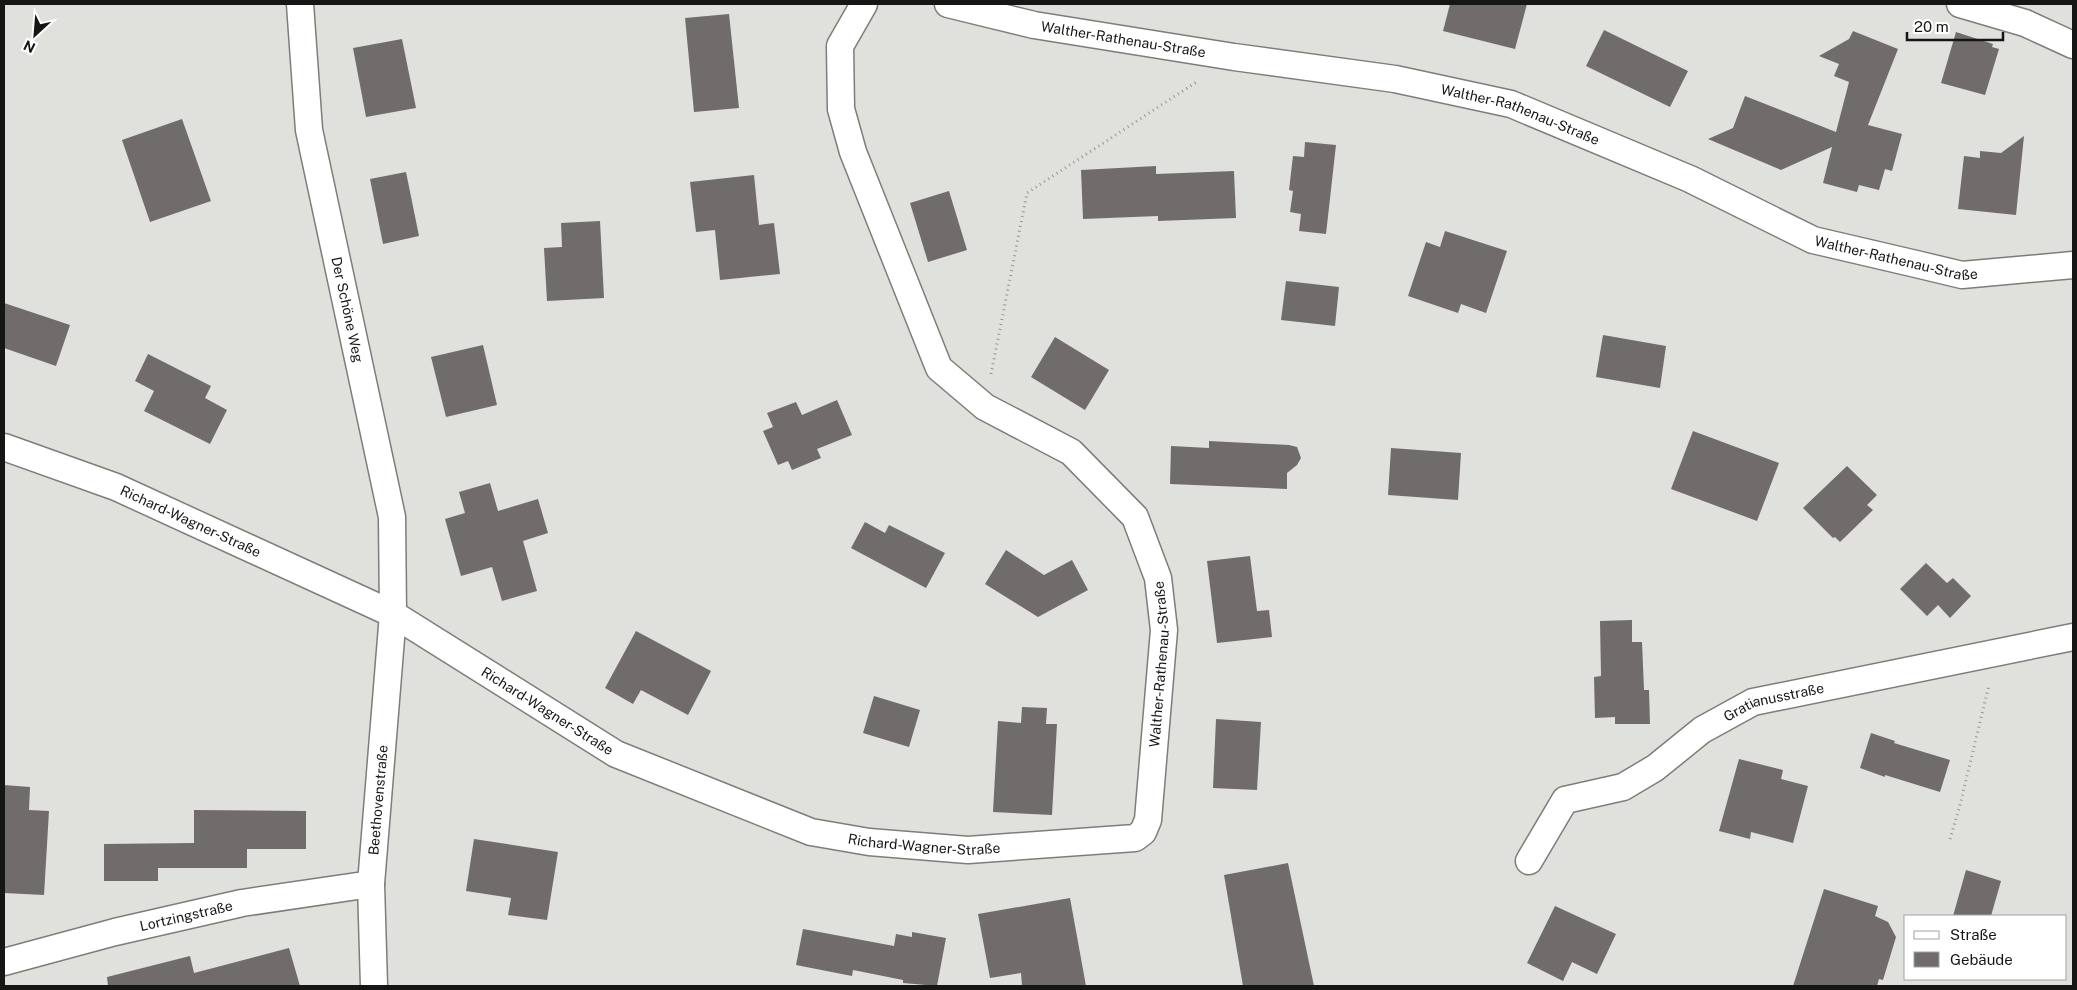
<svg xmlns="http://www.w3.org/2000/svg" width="2077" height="990" viewBox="0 0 2077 990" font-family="'Public Sans',sans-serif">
<rect width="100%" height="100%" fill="#e0e0dd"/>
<g fill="#706c6c">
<path d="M 1450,4 L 1527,4 L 1515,49 L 1443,31 Z"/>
<path d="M 729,14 L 739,108 L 694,112 L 685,18 Z"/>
<path d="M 1604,30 L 1688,71 L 1670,107 L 1586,66 Z"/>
<path d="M 1853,31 L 1898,49 L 1868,125 L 1902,134 L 1892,171 L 1885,169 L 1879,190 L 1859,185 L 1857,192 L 1823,183 L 1832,147 L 1781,170 L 1708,139 L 1733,128 L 1745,96 L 1836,132 L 1849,82 L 1834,76 L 1839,64 L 1819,56 L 1849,39 Z"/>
<path d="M 1956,32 L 1993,44 L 1992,47 L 1999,49 L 1985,95 L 1941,83 Z"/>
<path d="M 402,39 L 416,108 L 366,117 L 353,48 Z"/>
<path d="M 182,119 L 211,201 L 150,222 L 122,140 Z"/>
<path d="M 2024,136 L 2016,215 L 1958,209 L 1964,156 L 1980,158 L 1980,151 L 2001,153 Z"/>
<path d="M 1305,142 L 1336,145 L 1326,234 L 1299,231 L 1301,214 L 1290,212 L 1293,191 L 1289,190 L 1293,156 L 1304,157 Z"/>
<path d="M 1156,166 L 1156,174 L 1234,171 L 1236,218 L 1158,221 L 1158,216 L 1083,219 L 1081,170 Z"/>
<path d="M 406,172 L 419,236 L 383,244 L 370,179 Z"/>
<path d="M 754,175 L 759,225 L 774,223 L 780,274 L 720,280 L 715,230 L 696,232 L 690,182 Z"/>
<path d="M 949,191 L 967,250 L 928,262 L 910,203 Z"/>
<path d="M 600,221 L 604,298 L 547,301 L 544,248 L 562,247 L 561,223 Z"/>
<path d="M 1445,231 L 1507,251 L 1486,313 L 1461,304 L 1458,313 L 1408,296 L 1426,242 L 1440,247 Z"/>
<path d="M 1286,281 L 1339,287 L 1335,326 L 1281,320 Z"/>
<path d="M 4,303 L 70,325 L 56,366 L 4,348 Z"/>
<path d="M 1603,335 L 1666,346 L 1660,388 L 1596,377 Z"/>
<path d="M 1055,337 L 1109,370 L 1085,410 L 1031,377 Z"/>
<path d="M 483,345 L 497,405 L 446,417 L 431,357 Z"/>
<path d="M 148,354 L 211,386 L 205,398 L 227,410 L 210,444 L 144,411 L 154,391 L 135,381 Z"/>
<path d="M 837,400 L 852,435 L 817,449 L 821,458 L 792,470 L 788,461 L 778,465 L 763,431 L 773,427 L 767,413 L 796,402 L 802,415 Z"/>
<path d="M 1693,431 L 1779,463 L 1757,521 L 1671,489 Z"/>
<path d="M 1209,441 L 1289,445 L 1297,447 L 1301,458 L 1297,465 L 1287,473 L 1287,489 L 1170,484 L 1171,446 L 1209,448 Z"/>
<path d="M 1391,448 L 1461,453 L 1458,500 L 1388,495 Z"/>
<path d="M 1847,466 L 1877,495 L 1867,505 L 1873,510 L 1840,542 L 1835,537 L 1833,538 L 1803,508 Z"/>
<path d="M 490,483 L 498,511 L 538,499 L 548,533 L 523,541 L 537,591 L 502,601 L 492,567 L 461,576 L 445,519 L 465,513 L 459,492 Z"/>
<path d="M 865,522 L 885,533 L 889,525 L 945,553 L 926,588 L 851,548 Z"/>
<path d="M 1006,550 L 1044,575 L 1072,560 L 1088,590 L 1038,617 L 985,584 Z"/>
<path d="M 1250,556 L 1257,611 L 1269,610 L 1272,637 L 1217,643 L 1207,561 Z"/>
<path d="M 1926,563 L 1947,583 L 1953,578 L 1971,596 L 1950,618 L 1938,605 L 1927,616 L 1900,589 Z"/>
<path d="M 1632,620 L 1632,642 L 1642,642 L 1644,690 L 1649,690 L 1650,724 L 1615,724 L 1615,717 L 1595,718 L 1594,677 L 1601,676 L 1600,621 Z"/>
<path d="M 636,631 L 711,671 L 688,715 L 641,690 L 633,704 L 605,688 Z"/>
<path d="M 874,696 L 920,710 L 909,747 L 863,733 Z"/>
<path d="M 1022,707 L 1047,708 L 1046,724 L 1057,724 L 1052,815 L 993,812 L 998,721 L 1021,723 Z"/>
<path d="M 1216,719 L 1261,722 L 1257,790 L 1213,788 Z"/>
<path d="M 1871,733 L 1895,741 L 1894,743 L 1950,760 L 1940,792 L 1885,775 L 1885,777 L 1860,768 Z"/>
<path d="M 1739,759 L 1783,770 L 1781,779 L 1808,786 L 1793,843 L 1751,832 L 1750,839 L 1719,831 Z"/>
<path d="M 4,785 L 30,787 L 29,810 L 49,811 L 44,895 L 4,893 Z"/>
<path d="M 194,810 L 306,811 L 306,849 L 247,849 L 247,868 L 158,868 L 158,881 L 104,881 L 104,844 L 194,843 Z"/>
<path d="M 474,839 L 558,852 L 547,920 L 508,915 L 511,898 L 466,891 Z"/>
<path d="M 1288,863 L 1314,986 L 1243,986 L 1224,875 Z"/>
<path d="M 1966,870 L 2001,881 L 1991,916 L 1953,916 Z"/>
<path d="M 1824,889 L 1878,906 L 1875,916 L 1888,922 L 1896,937 L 1883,980 L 1879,979 L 1877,986 L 1793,986 Z"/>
<path d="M 1070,898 L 1086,986 L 1022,986 L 1021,973 L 990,978 L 978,914 Z"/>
<path d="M 1555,906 L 1616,934 L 1597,974 L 1572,962 L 1563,981 L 1527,963 Z"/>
<path d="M 803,929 L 894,946 L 896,934 L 912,937 L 912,932 L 946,938 L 937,986 L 903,983 L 903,980 L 853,970 L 852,976 L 796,965 Z"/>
<path d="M 289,948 L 300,986 L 108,986 L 107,977 L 190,956 L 194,973 Z"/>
</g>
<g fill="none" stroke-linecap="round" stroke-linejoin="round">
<g stroke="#7d7d7a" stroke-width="29">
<g id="street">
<path id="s1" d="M 300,4 L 309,130 L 392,517 L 393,614 L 371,884 L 374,986"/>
<path id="s2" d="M 948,4 L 1034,25 L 1234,57 L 1395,79 L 1511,104 L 1690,179 L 1813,240 L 1916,264 L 1962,275 L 2073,265"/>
<path d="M 1960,4 L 2025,23 L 2073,45"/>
<path id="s3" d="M 4,447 L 116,487 L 393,614 L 616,754 L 811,832 L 869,842 L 968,850 L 1135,838 L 1143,832 L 1148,820 L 1164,630 L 1158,578 L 1135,517 L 1071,452 L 985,407 L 939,368 L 853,152 L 841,109 L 840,46 L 864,4"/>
<path id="s4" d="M 1529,861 L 1565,800 L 1623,787 L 1655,768 L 1702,730 L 1753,702 L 2073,637"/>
<path id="s5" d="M 4,962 L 115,932 L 242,903 L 371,884"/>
</g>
</g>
<g stroke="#969694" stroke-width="3" stroke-dasharray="1 4" stroke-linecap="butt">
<path d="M 991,374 L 1027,193 L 1198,81"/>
<path d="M 1950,839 L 1960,805 L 1989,685"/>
</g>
<use href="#street" stroke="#fff" stroke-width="26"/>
</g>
<g text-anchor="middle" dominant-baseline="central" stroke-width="4" stroke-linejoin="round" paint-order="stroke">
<g font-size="14" fill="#161615" stroke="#fff">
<text stroke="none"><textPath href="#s2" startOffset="179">Walther-Rathenau-Straße</textPath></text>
<text stroke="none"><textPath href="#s2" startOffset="584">Walther-Rathenau-Straße</textPath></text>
<text stroke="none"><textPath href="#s2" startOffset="989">Walther-Rathenau-Straße</textPath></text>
<text stroke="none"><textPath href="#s1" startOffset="310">Der Schöne Weg</textPath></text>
<text stroke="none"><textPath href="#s3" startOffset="201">Richard-Wagner-Straße</textPath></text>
<text stroke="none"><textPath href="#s3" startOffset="1402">Walther-Rathenau-Straße</textPath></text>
<text stroke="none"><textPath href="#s4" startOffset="306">Gratianusstraße</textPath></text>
<text stroke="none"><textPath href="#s3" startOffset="606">Richard-Wagner-Straße</textPath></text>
<text transform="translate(378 800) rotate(-85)">Beethovenstraße</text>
<text stroke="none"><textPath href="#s3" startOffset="1011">Richard-Wagner-Straße</textPath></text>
<text stroke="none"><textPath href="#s5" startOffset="188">Lortzingstraße</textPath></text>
</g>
</g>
<rect width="2077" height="990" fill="none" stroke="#161615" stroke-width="10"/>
<rect x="1904" y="915" width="162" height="65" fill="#ffffff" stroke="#a2a2a1"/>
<rect x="1914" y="931" width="25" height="8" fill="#ffffff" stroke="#a2a2a1"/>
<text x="1950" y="940" font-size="15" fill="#161615">Straße</text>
<rect x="1914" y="952" width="25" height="15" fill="#706c6c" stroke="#a2a2a1"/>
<text x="1950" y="965" font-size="15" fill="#161615">Gebäude</text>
<g transform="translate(35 35) rotate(206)" stroke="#ffffff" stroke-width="4" paint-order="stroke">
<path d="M0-4L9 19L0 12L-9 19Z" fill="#161615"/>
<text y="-8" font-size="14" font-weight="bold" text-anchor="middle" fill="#161615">N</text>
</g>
<path d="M1907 32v8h96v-8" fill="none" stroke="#161615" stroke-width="2.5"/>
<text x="1914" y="32" font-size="15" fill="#161615" stroke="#ffffff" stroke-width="4" paint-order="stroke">20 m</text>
</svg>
